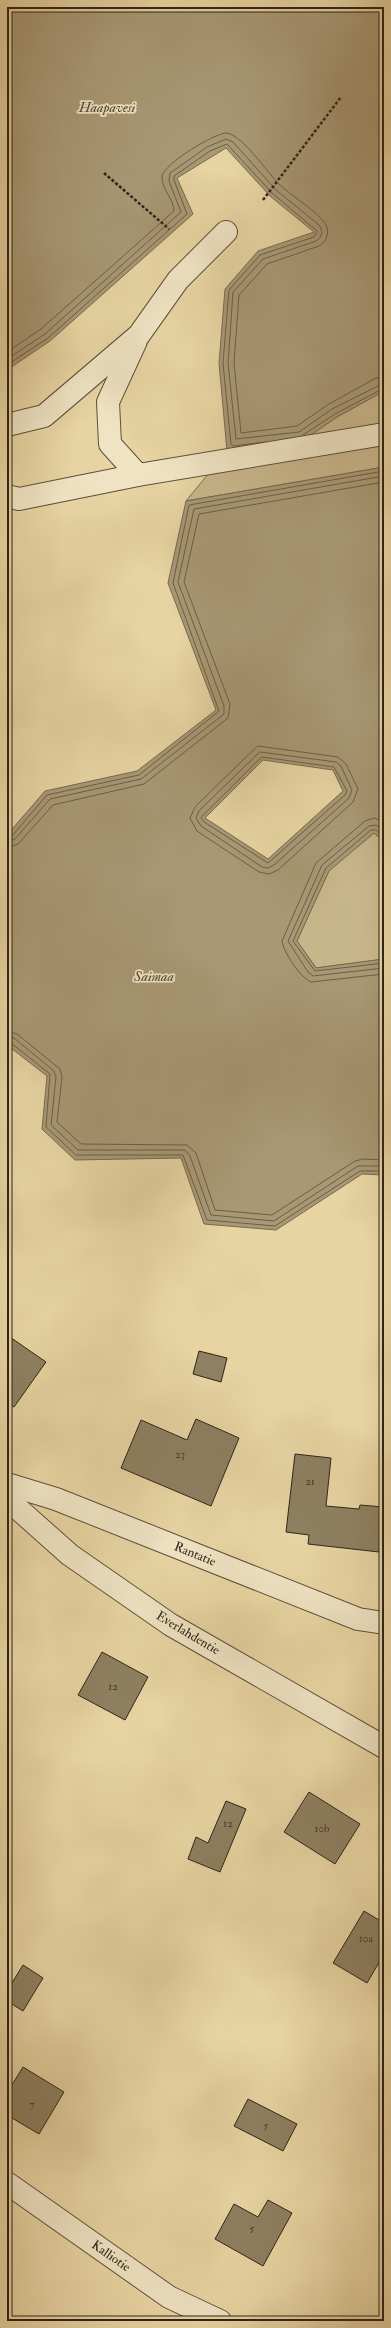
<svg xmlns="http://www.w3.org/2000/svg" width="391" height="2328" viewBox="0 0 391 2328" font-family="'IM FELL Double Pica',serif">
<rect width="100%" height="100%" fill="#e7d4a2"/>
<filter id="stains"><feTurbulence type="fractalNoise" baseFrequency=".005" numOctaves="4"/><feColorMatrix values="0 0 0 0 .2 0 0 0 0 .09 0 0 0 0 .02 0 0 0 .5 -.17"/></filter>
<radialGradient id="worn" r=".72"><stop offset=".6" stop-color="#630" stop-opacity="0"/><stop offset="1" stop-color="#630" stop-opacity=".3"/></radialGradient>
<g fill="#c8b68b" stroke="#7b6d52">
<path d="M 384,391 L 384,467 L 186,501 L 227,451 L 302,441 L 337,417 Z"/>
<path d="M 374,833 L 384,841 L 384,959 L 316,968 L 297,941 L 329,870 Z"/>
</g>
<g fill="#a89874" stroke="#776a50" fill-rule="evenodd">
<path d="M 7,7 L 384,7 L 384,391 L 337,417 L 302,441 L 227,451 L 219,363 L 225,289 L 258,251 L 314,232 L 270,196 L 226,148 L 177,178 L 193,214 L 50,341 L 7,370 Z"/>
<path d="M 384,467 L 384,841 L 374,833 L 329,871 L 297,941 L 316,968 L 384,959 L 384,1175 L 362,1174 L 276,1230 L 204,1224 L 181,1158 L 75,1160 L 42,1129 L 47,1076 L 7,1045 L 7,835 L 45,791 L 137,771 L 216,710 L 168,583 L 186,501 ZM 263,760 L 333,770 L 343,791 L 268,859 L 205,818 Z"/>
</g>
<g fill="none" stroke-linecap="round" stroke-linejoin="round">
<g stroke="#6b5e47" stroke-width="1">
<path d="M 7,352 L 41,329 L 174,211 C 174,199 161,189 162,176 C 164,164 214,133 227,133 C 243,136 267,172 279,184 C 290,195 320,213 326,225 C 330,233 326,242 319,246 L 267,264 L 239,295 L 234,363 L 241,433 L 297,426 L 329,404 L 376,378 L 384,377"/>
<path d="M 7,359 L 45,334 L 181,212 L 169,181 L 170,173 L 207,147 L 226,139 L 233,142 L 276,190 L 319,225 C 323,230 323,237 316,241 L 263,259 L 233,292 L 228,363 L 236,439 L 299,432 L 332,409 L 384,383"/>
<path d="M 7,365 L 48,338 L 187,214 L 174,180 L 174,176 L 210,151 L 227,144 L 272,193 L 317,231 L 314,237 L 260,255 L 229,290 L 223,363 L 231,444 L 233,446 L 265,442"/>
<path d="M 303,435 L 335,414 L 384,388"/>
<path d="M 258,746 L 338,757 L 346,764 L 358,789 L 353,802 L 278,870 L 269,874 L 259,872 L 197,831 L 190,818 L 195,807 Z"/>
<path d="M 260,752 L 336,762 L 341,766 L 352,790 L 349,798 L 274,865 L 268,868 L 262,867 L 201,826 L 196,818 L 199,811 Z"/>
<path d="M 262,757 L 334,767 L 347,791 L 345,795 L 268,863 L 204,822 L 201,818 Z"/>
<path d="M 384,822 L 374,818 L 365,821 L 316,863 L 282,941 C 284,953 300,977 311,982 L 384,974"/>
<path d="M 384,830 L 376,825 L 369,826 L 322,865 L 288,941 L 308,972 L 313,976 L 384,968"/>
<path d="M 384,836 L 376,830 L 371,830 L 326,868 L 293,941 L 315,971 L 384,963"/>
<path d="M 7,837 L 12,836 L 47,795 L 139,775 L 219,711 L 173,583 L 189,505 L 384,471"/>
<path d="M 7,842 L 15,839 L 50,799 L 141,779 L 224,714 L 224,706 L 178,582 L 194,509 L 384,476"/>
<path d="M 7,848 L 18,844 L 53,805 L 144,784 L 228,718 L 230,704 L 184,582 L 199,514 L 384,482"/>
<path d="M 7,1031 L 17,1034 L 60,1069 L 62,1077 L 57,1122 L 81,1144 L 187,1145 L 196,1153 L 215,1210 L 272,1215 L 355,1161 L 363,1159 L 384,1160"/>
<path d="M 7,1037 L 14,1038 L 54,1071 L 56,1077 L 51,1125 L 78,1150 L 185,1150 L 190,1156 L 211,1215 L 274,1221 L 358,1166 L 384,1166"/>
<path d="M 7,1042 L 11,1043 L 50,1074 L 46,1127 L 76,1155 L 183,1155 L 207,1220 L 275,1226 L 360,1171 L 384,1171"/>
</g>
</g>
<g fill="#8e8061" stroke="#2e241a">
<path d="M 7,1335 L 46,1362 L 14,1407 L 7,1403 Z"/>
<path d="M 199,1351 L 227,1358 L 221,1382 L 193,1374 Z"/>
<path d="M 196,1419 L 239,1438 L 211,1506 L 121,1468 L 141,1420 L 187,1440 Z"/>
<path d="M 295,1454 L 331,1458 L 326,1506 L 359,1509 L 360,1505 L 384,1507 L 384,1527 L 382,1526 L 379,1552 L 308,1544 L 309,1535 L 286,1532 Z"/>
<path d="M 102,1652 L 148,1677 L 125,1720 L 78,1695 Z"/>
<path d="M 309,1792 L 360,1824 L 335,1864 L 284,1832 Z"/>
<path d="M 226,1801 L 246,1809 L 220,1872 L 188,1859 L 196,1837 L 208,1843 Z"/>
<path d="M 364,1911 L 384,1923 L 384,1954 L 367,1983 L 333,1963 Z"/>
<path d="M 23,1965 L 43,1978 L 23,2011 L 7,2001 L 7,1991 Z"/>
<path d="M 23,2067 L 64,2092 L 39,2134 L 7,2115 L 7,2093 Z"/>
<path d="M 248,2099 L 297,2124 L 283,2151 L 234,2126 Z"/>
<path d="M 268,2200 L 292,2213 L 263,2266 L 215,2239 L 234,2204 L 258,2217 Z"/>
</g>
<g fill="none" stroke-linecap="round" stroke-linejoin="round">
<g stroke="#5c503c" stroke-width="24">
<g id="minor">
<path d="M 136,341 L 108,402 L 110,444 L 138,475"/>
<path d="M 7,425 L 44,416 L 139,335 L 178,280 L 226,232"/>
<path d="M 7,496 L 19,499 L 138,475 L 384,434"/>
<path d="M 7,1484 L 56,1499 L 358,1619 L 384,1623"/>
<path d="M 7,1499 L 70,1555 L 171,1625 L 384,1747"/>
<path d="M 7,2183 L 169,2297 L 220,2321"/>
</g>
</g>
<g stroke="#2e241a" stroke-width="2.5" stroke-dasharray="3 2" stroke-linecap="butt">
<path d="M 104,173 L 169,229"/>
<path d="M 263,200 L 341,97"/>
</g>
<use href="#minor" stroke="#efe3c3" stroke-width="22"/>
</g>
<g text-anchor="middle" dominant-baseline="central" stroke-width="3.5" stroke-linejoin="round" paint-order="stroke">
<g font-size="11" fill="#463b2c">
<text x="180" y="1454">23</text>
<text x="310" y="1481">21</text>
<text x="113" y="1686">12</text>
<text x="228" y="1823">12</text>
<text x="322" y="1828">10b</text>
<text x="366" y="1938">10a</text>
<text x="32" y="2104">7</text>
<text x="266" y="2125">5</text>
<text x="252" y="2228">5</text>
</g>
<g font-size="13" fill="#2e241a" stroke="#efe3c3">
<text transform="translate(195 1554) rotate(22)">Rantatie</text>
<text transform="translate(188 1633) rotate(31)">Everlahdentie</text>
<text transform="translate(111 2256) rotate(35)">Kalliotie</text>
</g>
<g font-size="14" font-style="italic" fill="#534735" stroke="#efe3c3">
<text x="107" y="107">Haapavesi</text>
<text x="154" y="976">Saimaa</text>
</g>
</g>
<rect width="391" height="2328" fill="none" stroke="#e7d4a2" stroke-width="24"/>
<rect x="8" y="8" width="375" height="2312" fill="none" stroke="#2e241a" stroke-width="2"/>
<rect x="12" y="12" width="367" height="2304" fill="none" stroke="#2e241a"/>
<rect width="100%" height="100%" filter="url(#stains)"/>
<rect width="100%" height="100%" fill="url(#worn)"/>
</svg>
